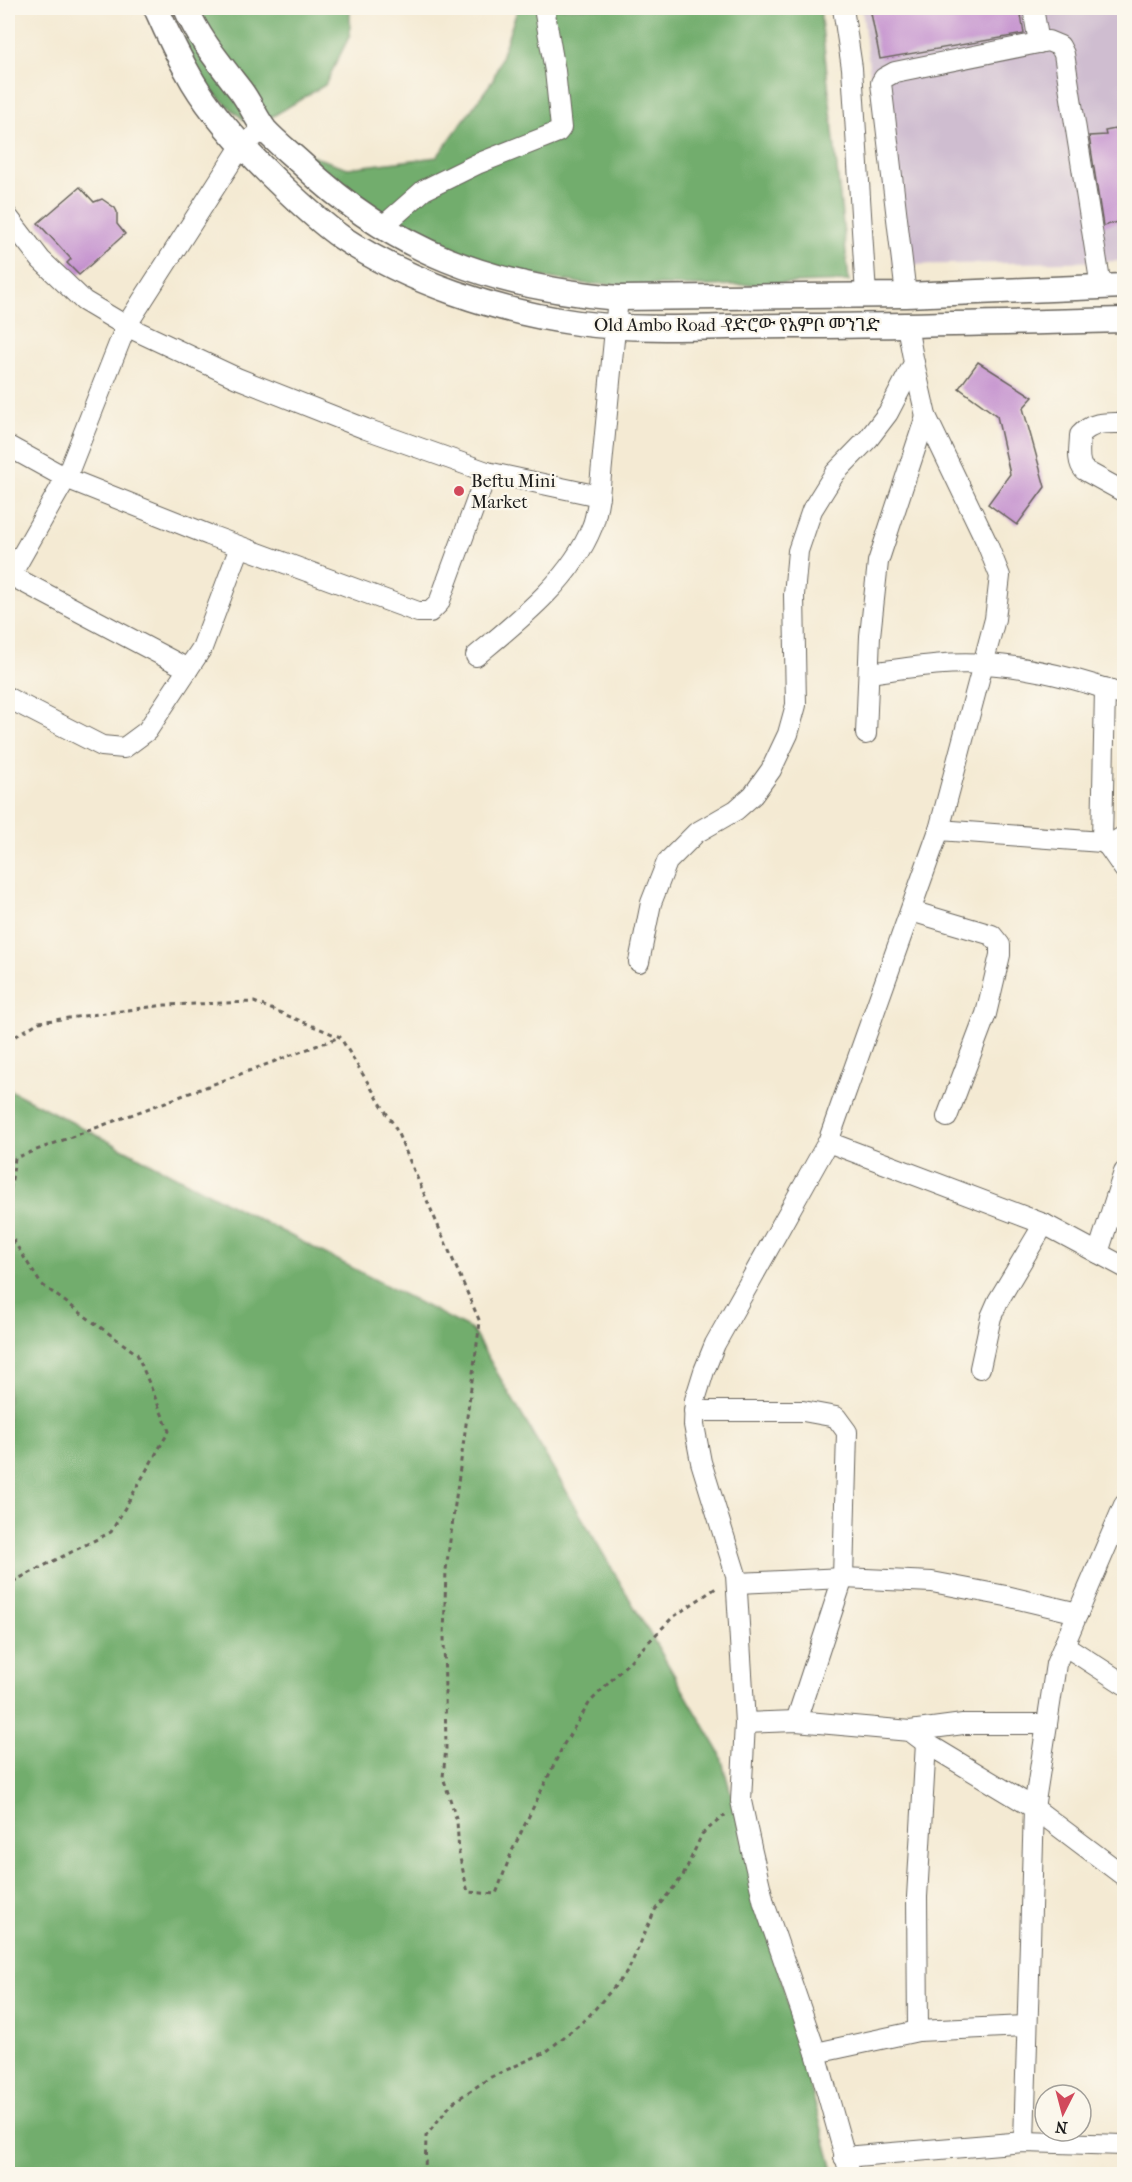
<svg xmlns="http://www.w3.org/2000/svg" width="1132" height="2182" viewBox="0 0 1132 2182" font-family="'IM FELL French Canon','Noto Serif Ethiopic',serif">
<rect width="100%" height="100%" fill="#fbf7ec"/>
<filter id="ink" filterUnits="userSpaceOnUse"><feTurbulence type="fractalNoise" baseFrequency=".0167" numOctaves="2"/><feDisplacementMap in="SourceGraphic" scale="12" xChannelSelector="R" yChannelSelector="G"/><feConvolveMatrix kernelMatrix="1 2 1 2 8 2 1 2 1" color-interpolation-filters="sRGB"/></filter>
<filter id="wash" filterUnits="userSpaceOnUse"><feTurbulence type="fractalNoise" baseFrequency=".008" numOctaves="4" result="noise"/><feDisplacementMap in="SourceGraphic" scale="24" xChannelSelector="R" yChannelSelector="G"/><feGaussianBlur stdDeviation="1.35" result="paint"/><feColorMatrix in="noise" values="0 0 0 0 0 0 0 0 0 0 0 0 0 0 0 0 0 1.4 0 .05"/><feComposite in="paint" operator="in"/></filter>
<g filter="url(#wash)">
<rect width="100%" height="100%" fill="#f4ead3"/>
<path fill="#cfbdd0" d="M 862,8 L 1124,8 L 1124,261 L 893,265 Z"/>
<g fill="#72ad6d" stroke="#476444" stroke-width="1.5">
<path d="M 181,8 L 350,8 L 350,35 L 325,85 L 253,128 L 191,73 Z"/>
<path d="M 518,8 L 820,8 L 849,281 L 709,286 L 586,284 L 474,266 L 358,208 L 290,149 L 348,168 L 437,157 L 493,80 Z"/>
<path d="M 8,1089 L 472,1330 L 720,1753 L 834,2174 L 8,2174 Z"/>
</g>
<g id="blocks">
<g fill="#c38fce">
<path d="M 870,8 L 1020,8 L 1024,34 L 880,59 Z"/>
<path d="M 1125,127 L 1125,220 L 1103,226 L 1089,136 L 1106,135 L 1105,131 Z"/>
<path d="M 80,187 L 94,202 L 102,199 L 115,208 L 117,212 L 117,224 L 125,234 L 79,275 L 67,263 L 71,259 L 38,223 Z"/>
<path d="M 978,362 L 1033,397 L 1023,408 L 1045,487 L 1017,525 L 988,504 L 1010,474 L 997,416 L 959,388 Z"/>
</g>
</g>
</g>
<g filter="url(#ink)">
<use href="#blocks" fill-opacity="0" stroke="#68645c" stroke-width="1.5"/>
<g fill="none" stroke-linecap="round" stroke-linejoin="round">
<g stroke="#68645c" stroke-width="22">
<g id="minor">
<path d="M 843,8 L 852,68 L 866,295"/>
<path d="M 1033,8 L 1039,43"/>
<path d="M 8,217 L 41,260 L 84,301 L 126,326 L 237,378 L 366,429 L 487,472 L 599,496 L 618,298"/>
<path d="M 382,227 L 424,190 L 477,164 L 558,132 L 561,128 L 555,71 L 544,8"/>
<path d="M 906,295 L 881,83 L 884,78 L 895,72 L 1048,41 L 1060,46 L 1064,54 L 1101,287"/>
<path d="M 914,363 L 926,416 L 986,541 L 1000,576 L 995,619 L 939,830 L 828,1142 L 715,1344 L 704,1371 L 695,1400 L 694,1425 L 701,1462 L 736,1575 L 745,1723 L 796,1721 L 910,1731 L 926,1743 L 1034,1808 L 1124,1876"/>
<path d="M 1124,423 C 1107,423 1093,421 1080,435 C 1080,446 1076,461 1084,470 L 1124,492"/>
<path d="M 8,446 L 66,478 L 209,535 L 418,612 L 430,612 L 439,603 L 487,472"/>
<path d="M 8,574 L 188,669"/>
<path d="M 8,580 L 66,478 L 126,326 L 242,145 L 265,129"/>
<path d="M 476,656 C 518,621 571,580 592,527 C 596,518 597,506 599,496"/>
<path d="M 869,673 C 907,668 946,661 985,664 C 1025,666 1087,680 1124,696"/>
<path d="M 8,698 L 102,746 L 124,748 L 147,731 L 202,648 L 240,547"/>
<path d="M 866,734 L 870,636 L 878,562 L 926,416"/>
<path d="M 939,830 L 1102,842 L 1108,846 L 1124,869"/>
<path d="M 1102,842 L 1105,688"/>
<path d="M 1108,846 L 1124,836"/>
<path d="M 911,911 L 992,935 L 1000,945 L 1000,955 L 986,1014 L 947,1117"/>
<path d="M 639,962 L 651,903 L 667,862 L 696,833 L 736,810 L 753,795 L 771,770 L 788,734 L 796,705 L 794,595 L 798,551 L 812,510 L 835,473 L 869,438 L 888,413 L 914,363 L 907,326"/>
<path d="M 828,1142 L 1044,1224 L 1124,1267"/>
<path d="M 1098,1253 L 1124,1172"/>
<path d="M 980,1368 L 991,1317 L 998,1301 L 1044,1224"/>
<path d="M 694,1411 L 803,1411 L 836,1417 L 847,1432 L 843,1578 L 796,1721"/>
<path d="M 737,1583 L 843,1578 L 932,1582 L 1006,1596 L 1078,1613"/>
<path d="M 1064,1645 L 1124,1684"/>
<path d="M 745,1723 L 741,1801 L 752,1852 L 764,1903 L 816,2053 L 850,2174"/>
<path d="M 910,1731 L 963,1724 L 1047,1724"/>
<path d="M 918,2031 L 917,1897 L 926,1743"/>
<path d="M 816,2053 L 918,2031 L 1027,2026"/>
<path d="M 1024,2142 L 1034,1808 L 1047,1724 L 1056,1664 L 1124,1505"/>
<path d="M 844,2157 L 1024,2142 L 1124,2145"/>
</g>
</g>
<g stroke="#68645c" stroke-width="27">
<g id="major">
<path d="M 156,8 C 167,33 179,58 193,82 C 217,122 252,158 286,190 C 304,207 321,223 341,237 C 408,282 498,312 578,323 C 647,332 718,326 788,326 C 900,326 1012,323 1124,320"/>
<path d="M 186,8 C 198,38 221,65 241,91 C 250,103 256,118 265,130 C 276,142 290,153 302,164 C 394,252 492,287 618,298 L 906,295 L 1124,286"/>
</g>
</g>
<g stroke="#68645c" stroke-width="3" stroke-dasharray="4.5 4.5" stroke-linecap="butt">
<path d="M 8,1041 L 39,1022 L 165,1005 L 254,1002 L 340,1037 L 395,1127 L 480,1322 L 446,1570 L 444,1637 L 446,1748 L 443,1777 L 457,1821 L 459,1854 L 468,1892 L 496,1894 L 512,1851 L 564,1744 L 590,1702 L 673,1617 L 719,1586"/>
<path d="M 8,1207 L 15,1158 L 340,1037"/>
<path d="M 8,1232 L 41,1284 L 137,1354 L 169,1431 L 111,1532 L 8,1584"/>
<path d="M 425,2174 L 426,2136 L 452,2103 L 491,2077 L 546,2052 L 588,2017 L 628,1971 L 655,1910 L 683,1876 L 702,1834 L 725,1815"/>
</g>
<use href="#minor" stroke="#fff" stroke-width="20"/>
<use href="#major" stroke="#fff" stroke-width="24"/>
</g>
</g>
<circle fill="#d1495b" stroke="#fbf7ec" stroke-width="2" cx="459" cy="491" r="6"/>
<g text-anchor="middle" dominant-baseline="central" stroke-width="4.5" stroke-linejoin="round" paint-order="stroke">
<g font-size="18" fill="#1c1c1c" stroke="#fbf7ec">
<text x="737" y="325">Old Ambo Road -የድሮው የአምቦ መንገድ</text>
</g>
<g font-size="18" fill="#1c1c1c" stroke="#fbf7ec" text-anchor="start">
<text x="471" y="481">Beftu Mini<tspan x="471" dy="21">Market</tspan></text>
</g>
</g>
<rect width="1132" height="2182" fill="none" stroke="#fbf7ec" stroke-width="30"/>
<g transform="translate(1063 2113) rotate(186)"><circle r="28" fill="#fbf7ec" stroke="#a29f99" stroke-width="1.5"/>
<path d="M0-4.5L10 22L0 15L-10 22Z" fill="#d1495b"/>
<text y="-9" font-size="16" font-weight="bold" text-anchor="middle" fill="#1c1c1c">N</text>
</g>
</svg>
